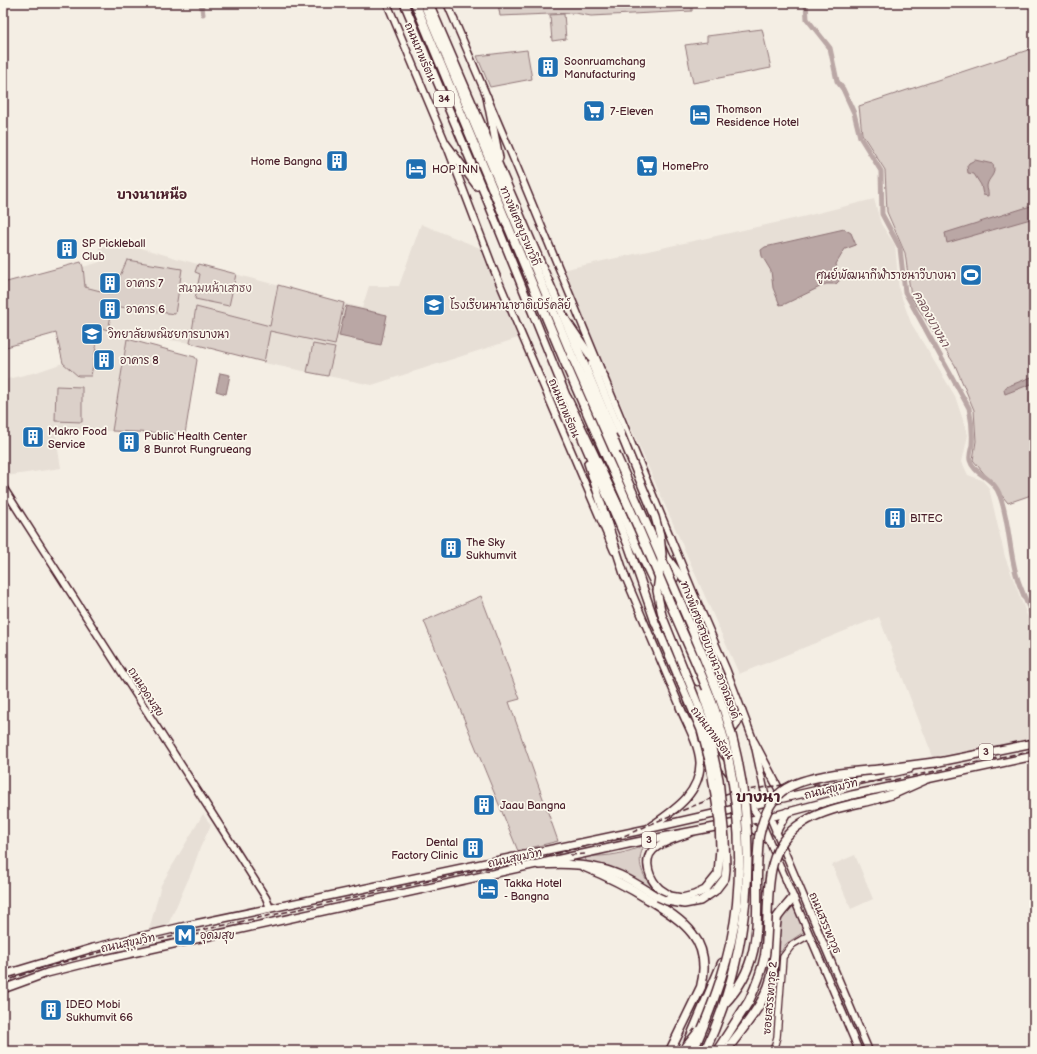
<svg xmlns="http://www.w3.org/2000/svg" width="1037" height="1054" viewBox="0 0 1037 1054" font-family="'Balsamiq Sans','Playpen Sans Thai',sans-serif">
<rect width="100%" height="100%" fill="#f4eee4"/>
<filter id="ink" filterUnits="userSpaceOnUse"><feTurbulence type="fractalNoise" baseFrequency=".025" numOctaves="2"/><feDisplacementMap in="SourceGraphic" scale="8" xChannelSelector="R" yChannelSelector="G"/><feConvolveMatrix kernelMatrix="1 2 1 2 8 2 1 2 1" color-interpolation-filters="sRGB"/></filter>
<g filter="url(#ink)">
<g fill="#e7dfd6">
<path d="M 874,199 L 881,224 L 895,245 L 899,290 L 911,323 L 955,396 L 968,435 L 962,462 L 968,475 L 982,480 L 989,488 L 1005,557 L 1034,634 L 1034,739 L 933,757 L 879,617 L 739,674 L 562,270 L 802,217 Z"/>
<path d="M 421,224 L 480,248 L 518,338 L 372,385 L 264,363 L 270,326 L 196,307 L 190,343 L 124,333 L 127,339 L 112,431 L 55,431 L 61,468 L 6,476 L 3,471 L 3,380 L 37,372 L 63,363 L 57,335 L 88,327 L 83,267 L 100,262 L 99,247 L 112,244 L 114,237 L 141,248 L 179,259 L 362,308 L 369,286 L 399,286 Z"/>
<path d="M 203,814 L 211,825 L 200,848 L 192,871 L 167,927 L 149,930 L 161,885 Z"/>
<path d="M 855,855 L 873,899 L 851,909 L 832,865 Z"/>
</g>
<g fill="#dbd0c9" stroke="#92787a">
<path d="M 498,3 L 692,3 L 692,11 L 591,16 L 575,13 L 500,16 Z"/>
<path d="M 564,14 L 566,39 L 552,41 L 550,15 Z"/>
<path d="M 762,29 L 771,68 L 693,83 L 685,45 L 707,42 L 707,36 Z"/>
<path d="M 1034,48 L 1034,494 L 1008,503 L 973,460 L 976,441 L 974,410 L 955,365 L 911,297 L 905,253 L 887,212 L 885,170 L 862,134 L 859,106 Z"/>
<path d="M 527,50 L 532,79 L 490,87 L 477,56 Z"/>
<path d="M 127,260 L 182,269 L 175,314 L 113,306 L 108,330 L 95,326 L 94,330 L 97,342 L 91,376 L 78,376 L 63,363 L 56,333 L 3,348 L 3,283 L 81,262 L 83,267 L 85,287 L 112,294 Z"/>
<path d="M 198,264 L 236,274 L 229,306 L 195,299 L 200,274 L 195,272 Z"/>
<path d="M 278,285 L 344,303 L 335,345 L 270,331 L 264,362 L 190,343 L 196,307 L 270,326 Z"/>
<path d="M 127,339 L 195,357 L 197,360 L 185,434 L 112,431 Z"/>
<path d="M 313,344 L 335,348 L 328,376 L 307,372 Z"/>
<path d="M 56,386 L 82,387 L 82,422 L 55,421 Z"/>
<path d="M 481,596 L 520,699 L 509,702 L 558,841 L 518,851 L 424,621 Z"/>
<path d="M 645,845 C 634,861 644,879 655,891 L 611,868 L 587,862 L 585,859 L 588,856 C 608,857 627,853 645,845 Z"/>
<path d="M 793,903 L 805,931 L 786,944 L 781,952 L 778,951 L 780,914 Z"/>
</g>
<g fill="#baa7a5" stroke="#8d7174">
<path d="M 975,160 L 993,164 C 997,176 988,177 987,186 C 987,190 989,192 988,196 L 983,195 L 981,185 L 974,174 L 968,173 L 967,166 L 969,163 Z"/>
<path d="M 1034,205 L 1034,218 L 947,243 L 945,233 Z"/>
<path d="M 844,229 L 851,233 L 856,245 L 845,249 L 836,264 L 840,280 L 836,284 L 826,284 L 785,304 L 780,305 L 773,288 L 771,271 L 762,256 L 761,250 L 765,247 Z"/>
<path d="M 346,306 L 387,315 L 381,345 L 339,336 Z"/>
<path d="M 220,373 L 230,375 L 226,394 L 216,391 Z"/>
<path d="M 1034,376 L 1034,383 L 1005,394 L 1004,390 L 1006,387 Z"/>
</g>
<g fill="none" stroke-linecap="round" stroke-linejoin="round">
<g stroke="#baa7a5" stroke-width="5">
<path d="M 201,3 L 203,14"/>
<path d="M 806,3 L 807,19 L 830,48 L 837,81 L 843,89 L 854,113 L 860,137 L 881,171 L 882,214 L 900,248 L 905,292 L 969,408 C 972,421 973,432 972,445 C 971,450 969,455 970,460 C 974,475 994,477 1000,496 C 1009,521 1009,548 1016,574 C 1020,589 1028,604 1034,619"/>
</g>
<g stroke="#4a1f2b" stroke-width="8">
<path id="tertiary" d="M 773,1051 L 777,1037 L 783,957 L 792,945 L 809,935"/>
</g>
<g stroke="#4a1f2b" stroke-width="9">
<g id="secondary">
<path d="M 387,3 L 446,144 L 494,270 L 614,551"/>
<path d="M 447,3 L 517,167 L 693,592 L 727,671 L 754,742 L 770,817 L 869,1051"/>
<path d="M 3,487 L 240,857 L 266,898 L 270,908"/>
<path d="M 668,558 L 687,584"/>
<path d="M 624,574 L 682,711"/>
<path d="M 689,722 L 704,742"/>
<path d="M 728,735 C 736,727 740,721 742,711"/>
<path d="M 714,754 L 733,778 L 760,819 L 859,1051"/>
</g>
</g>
<g stroke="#4a1f2b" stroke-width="10">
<g id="primary">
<path d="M 744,822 L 767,839"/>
<path d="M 650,827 C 673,811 701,794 700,762 C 699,744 687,724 680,707"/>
<path d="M 3,975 L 93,948 L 186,926 L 647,829 L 766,802"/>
<path d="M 3,989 L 47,973 L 87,963 L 637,842 L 767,817"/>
</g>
</g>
<g stroke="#4a1f2b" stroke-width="10">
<g id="trunk">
<path d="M 404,3 L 485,195 L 569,403"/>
<path d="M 429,3 L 564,317 L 604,376"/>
<path d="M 487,97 L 499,158"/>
<path d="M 446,144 L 477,186"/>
<path d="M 592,364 L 620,432"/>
<path d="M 579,431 L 629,547 L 655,622"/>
<path d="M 588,463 L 625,577"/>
<path d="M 754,742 L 783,797"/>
<path d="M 934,763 L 1034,743"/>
<path d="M 766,802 L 909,769"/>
<path d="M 770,817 L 852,795 L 1034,756"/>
<path d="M 776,832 L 787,812"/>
<path d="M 539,865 C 565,863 596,864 620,875 C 633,881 645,889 658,897"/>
<path d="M 670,896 C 667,893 663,891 660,889 C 650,880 642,861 653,850 C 662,841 678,838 689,833"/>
</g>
</g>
<g stroke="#4a1f2b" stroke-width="11">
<g id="motorway">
<path d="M 415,3 L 564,360 L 607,458"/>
<path d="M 424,3 L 572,356 L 615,453"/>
<path d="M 564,317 L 674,578"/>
<path d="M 567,398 L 668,611 L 698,681"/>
<path d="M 884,769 L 938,762"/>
<path d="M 876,799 L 893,794 L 924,780"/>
<path d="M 585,867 C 607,876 627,886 648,899 C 683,921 713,939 701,987 L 670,1051"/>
<path d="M 689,1041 L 722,963"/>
<path d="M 717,1051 L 749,1001"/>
<path d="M 726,1051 C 744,1026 768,1001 773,970 C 775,952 774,935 777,918 C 782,910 788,905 793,898"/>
</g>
</g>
<use href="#tertiary" stroke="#fbf7ec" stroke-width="5.5"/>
<use href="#secondary" stroke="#fbf7ec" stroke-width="6"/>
<use href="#primary" stroke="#fbf7ec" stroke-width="7"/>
<use href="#trunk" stroke="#fbf7ec" stroke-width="7"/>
<use href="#motorway" stroke="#fbf7ec" stroke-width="8"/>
<g stroke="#4a1f2b" stroke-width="1.5" stroke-dasharray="6 3" stroke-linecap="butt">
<path d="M 570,855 L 586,854"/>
<path d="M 3,982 L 42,968 L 105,951 L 550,855 L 617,839 L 681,811 L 713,798 L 732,792 L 782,785 L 860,783 L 893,780 L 1034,750"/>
</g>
<g stroke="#4a1f2b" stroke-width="10" stroke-linecap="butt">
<g id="trunk-bridge">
<path d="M 620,432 L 655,517 L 660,535 L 662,554 L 657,591 L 662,615 L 699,707 L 710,739 L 719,779 L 725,839 L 726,869 L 725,878 L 715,891 L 700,901 L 684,904 L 667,901 L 658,897"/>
<path d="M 655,622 L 701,730 L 710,764 L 719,821 L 720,848 L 718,874 L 705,890 L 694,895 L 682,898 L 670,896"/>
</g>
</g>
<g stroke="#4a1f2b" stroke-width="11" stroke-linecap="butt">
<g id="motorway-bridge">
<path d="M 615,453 C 641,511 666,569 691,627 C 707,666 725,705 734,745 C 759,846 749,957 705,1051"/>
<path d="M 607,458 C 630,508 652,559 673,610 C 692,655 715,700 726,748 C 738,799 742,852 737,904 C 732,955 713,1005 693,1051"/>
<path d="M 703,694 L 717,736"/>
<path d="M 749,1001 C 756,986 762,971 765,955 C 772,911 757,851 802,823 C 824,809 851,805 876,799"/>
<path d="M 724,1004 C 761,966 757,926 757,877 C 757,864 758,850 759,837 C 762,822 768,804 780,793 C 801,774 856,772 884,769"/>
<path d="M 683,1051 L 699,1031"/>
</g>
</g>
<use href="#trunk-bridge" stroke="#fbf7ec" stroke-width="7"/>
<use href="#motorway-bridge" stroke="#fbf7ec" stroke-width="8"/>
</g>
</g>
<defs>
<g id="building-square" transform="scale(1.15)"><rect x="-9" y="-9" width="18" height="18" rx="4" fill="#1f6fb2" stroke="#fbf7ec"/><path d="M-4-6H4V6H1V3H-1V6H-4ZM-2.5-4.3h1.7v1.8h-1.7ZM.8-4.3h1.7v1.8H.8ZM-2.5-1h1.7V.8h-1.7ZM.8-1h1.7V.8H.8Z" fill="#fff"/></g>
<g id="supermarket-square" transform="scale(1.15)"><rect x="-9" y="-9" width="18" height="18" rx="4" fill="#1f6fb2" stroke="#fbf7ec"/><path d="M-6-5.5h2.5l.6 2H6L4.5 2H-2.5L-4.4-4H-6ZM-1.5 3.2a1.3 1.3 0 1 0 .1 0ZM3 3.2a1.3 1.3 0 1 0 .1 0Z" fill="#fff"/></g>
<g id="hotel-square" transform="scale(1.15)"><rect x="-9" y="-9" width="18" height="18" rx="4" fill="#1f6fb2" stroke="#fbf7ec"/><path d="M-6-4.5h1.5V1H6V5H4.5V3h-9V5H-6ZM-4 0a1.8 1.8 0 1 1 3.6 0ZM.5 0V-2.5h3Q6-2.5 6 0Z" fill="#fff"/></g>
<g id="stadium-square" transform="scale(1.15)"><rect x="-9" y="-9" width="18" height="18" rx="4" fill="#1f6fb2" stroke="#fbf7ec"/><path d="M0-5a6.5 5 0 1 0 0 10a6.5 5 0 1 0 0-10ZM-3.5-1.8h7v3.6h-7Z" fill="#fff"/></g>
<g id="school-square" transform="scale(1.15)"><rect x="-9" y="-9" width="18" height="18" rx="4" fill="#1f6fb2" stroke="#fbf7ec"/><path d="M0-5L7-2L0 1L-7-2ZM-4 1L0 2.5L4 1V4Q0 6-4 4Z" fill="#fff"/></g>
<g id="university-square" transform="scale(1.15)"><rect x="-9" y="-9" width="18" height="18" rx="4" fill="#1f6fb2" stroke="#fbf7ec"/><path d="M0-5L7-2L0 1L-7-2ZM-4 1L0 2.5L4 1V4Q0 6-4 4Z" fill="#fff"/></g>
<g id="metro-square" transform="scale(1.15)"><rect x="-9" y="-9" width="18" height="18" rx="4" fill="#1f6fb2" stroke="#fbf7ec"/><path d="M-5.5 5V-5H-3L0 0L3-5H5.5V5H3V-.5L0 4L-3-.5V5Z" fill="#fff"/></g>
</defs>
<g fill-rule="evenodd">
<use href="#building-square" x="548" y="67"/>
<use href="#supermarket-square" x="594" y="111"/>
<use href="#hotel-square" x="700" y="115"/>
<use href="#building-square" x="337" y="161"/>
<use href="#supermarket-square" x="647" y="166"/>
<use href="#hotel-square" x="416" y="169"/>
<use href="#building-square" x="67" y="249"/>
<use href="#stadium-square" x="971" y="275"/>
<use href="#building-square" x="110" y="283"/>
<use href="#school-square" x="434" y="305"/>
<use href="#building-square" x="110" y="309"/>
<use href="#university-square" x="92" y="334"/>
<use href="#building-square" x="104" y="360"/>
<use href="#building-square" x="33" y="437"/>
<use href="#building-square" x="129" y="442"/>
<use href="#building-square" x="895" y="518"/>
<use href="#building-square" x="451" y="548"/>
<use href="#building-square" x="484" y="805"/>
<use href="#building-square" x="473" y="848"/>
<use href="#hotel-square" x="488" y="889"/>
<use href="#metro-square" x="185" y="935"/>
<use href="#building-square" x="51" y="1010"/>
</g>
<g text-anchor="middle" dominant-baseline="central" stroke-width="3.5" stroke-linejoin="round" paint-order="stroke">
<g fill="#fbf7ec" stroke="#7f6065" stroke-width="1">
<rect x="434" y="91" width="20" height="16" rx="3"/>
<rect x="979" y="744" width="14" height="16" rx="3"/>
<rect x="642" y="832" width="14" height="16" rx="3"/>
</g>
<g font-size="10" font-weight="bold" fill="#4a1f2b">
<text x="444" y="99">34</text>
<text x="986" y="752">3</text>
<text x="649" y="840">3</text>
</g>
<g font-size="11" fill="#4a1f2b" stroke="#fbf7ec">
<text transform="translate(420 52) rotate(67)">ถนนเทพรัตน</text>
<text transform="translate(520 226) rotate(67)">ทางพิเศษบูรพาวิถี</text>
<text transform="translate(564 408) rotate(67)">ถนนเทพรัตน</text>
<text transform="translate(710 650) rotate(69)">ทางพิเศษสายบางนา-อาจณรงค์</text>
<text transform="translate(146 692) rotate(57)">ถนนอุดมสุข</text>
<text transform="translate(712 733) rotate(53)">ถนนเทพรัตน</text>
<text transform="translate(831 789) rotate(-14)">ถนนสุขุมวิท</text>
<text transform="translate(515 858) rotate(-12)">ถนนสุขุมวิท</text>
<text transform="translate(825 923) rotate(67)">ถนนสรรพาวุธ</text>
<text transform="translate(128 943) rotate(-12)">ถนนสุขุมวิท</text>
<text transform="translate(770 998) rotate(-85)">ซอยสรรพาวุธ 2</text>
</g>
<g font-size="11" fill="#4a1f2b" stroke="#fbf7ec" text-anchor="start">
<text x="564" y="61">Soonruamchang<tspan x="564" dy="13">Manufacturing</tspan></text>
<text x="716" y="109">Thomson<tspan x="716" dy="13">Residence Hotel</tspan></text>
<text x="610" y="111">7-Eleven</text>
<text x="322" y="161" text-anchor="end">Home Bangna</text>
<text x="662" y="166">HomePro</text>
<text x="432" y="169">HOP INN</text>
<text x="82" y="243">SP Pickleball<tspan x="82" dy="13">Club</tspan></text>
<text x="956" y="275" text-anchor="end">ศูนย์พัฒนากีฬาราชนาวีบางนา</text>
<text x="126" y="283">อาคาร 7</text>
<text x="450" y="305">โรงเรียนนานาชาติเบิร์คลีย์</text>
<text x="126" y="309">อาคาร 6</text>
<text x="108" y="334">วิทยาลัยพณิชยการบางนา</text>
<text x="120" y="360">อาคาร 8</text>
<text x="48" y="431">Makro Food<tspan x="48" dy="13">Service</tspan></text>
<text x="144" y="436">Public Health Center<tspan x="144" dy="13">8 Bunrot Rungrueang</tspan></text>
<text x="910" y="518">BITEC</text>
<text x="466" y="542">The Sky<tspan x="466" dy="13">Sukhumvit</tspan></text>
<text x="500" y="805">Jaau Bangna</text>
<text x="458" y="842" text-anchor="end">Dental<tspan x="458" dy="13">Factory Clinic</tspan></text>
<text x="504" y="883">Takka Hotel<tspan x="504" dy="13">- Bangna</tspan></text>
<text x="200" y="935">อุดมสุข</text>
<text x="66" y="1004">IDEO Mobi<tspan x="66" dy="13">Sukhumvit 66</tspan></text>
</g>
<g font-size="11" fill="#6e4b52" stroke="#fbf7ec">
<text x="215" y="288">สนามหน้าเสาธง</text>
</g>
<g font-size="12" font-style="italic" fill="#714f56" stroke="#fbf7ec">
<text transform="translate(931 319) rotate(61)">คลองบางนา</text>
</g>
<g font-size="13" font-weight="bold" fill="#4a1f2b" stroke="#fbf7ec">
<text x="152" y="195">บางนาเหนือ</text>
</g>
<g font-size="15" font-weight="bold" fill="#4a1f2b" stroke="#fbf7ec">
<text x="758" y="797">บางนา</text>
</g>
</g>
<rect width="1037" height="1054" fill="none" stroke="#fbf7ec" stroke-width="16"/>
<rect x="8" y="8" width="1021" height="1038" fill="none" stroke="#4a1f2b" stroke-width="1.5" filter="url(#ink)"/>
</svg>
